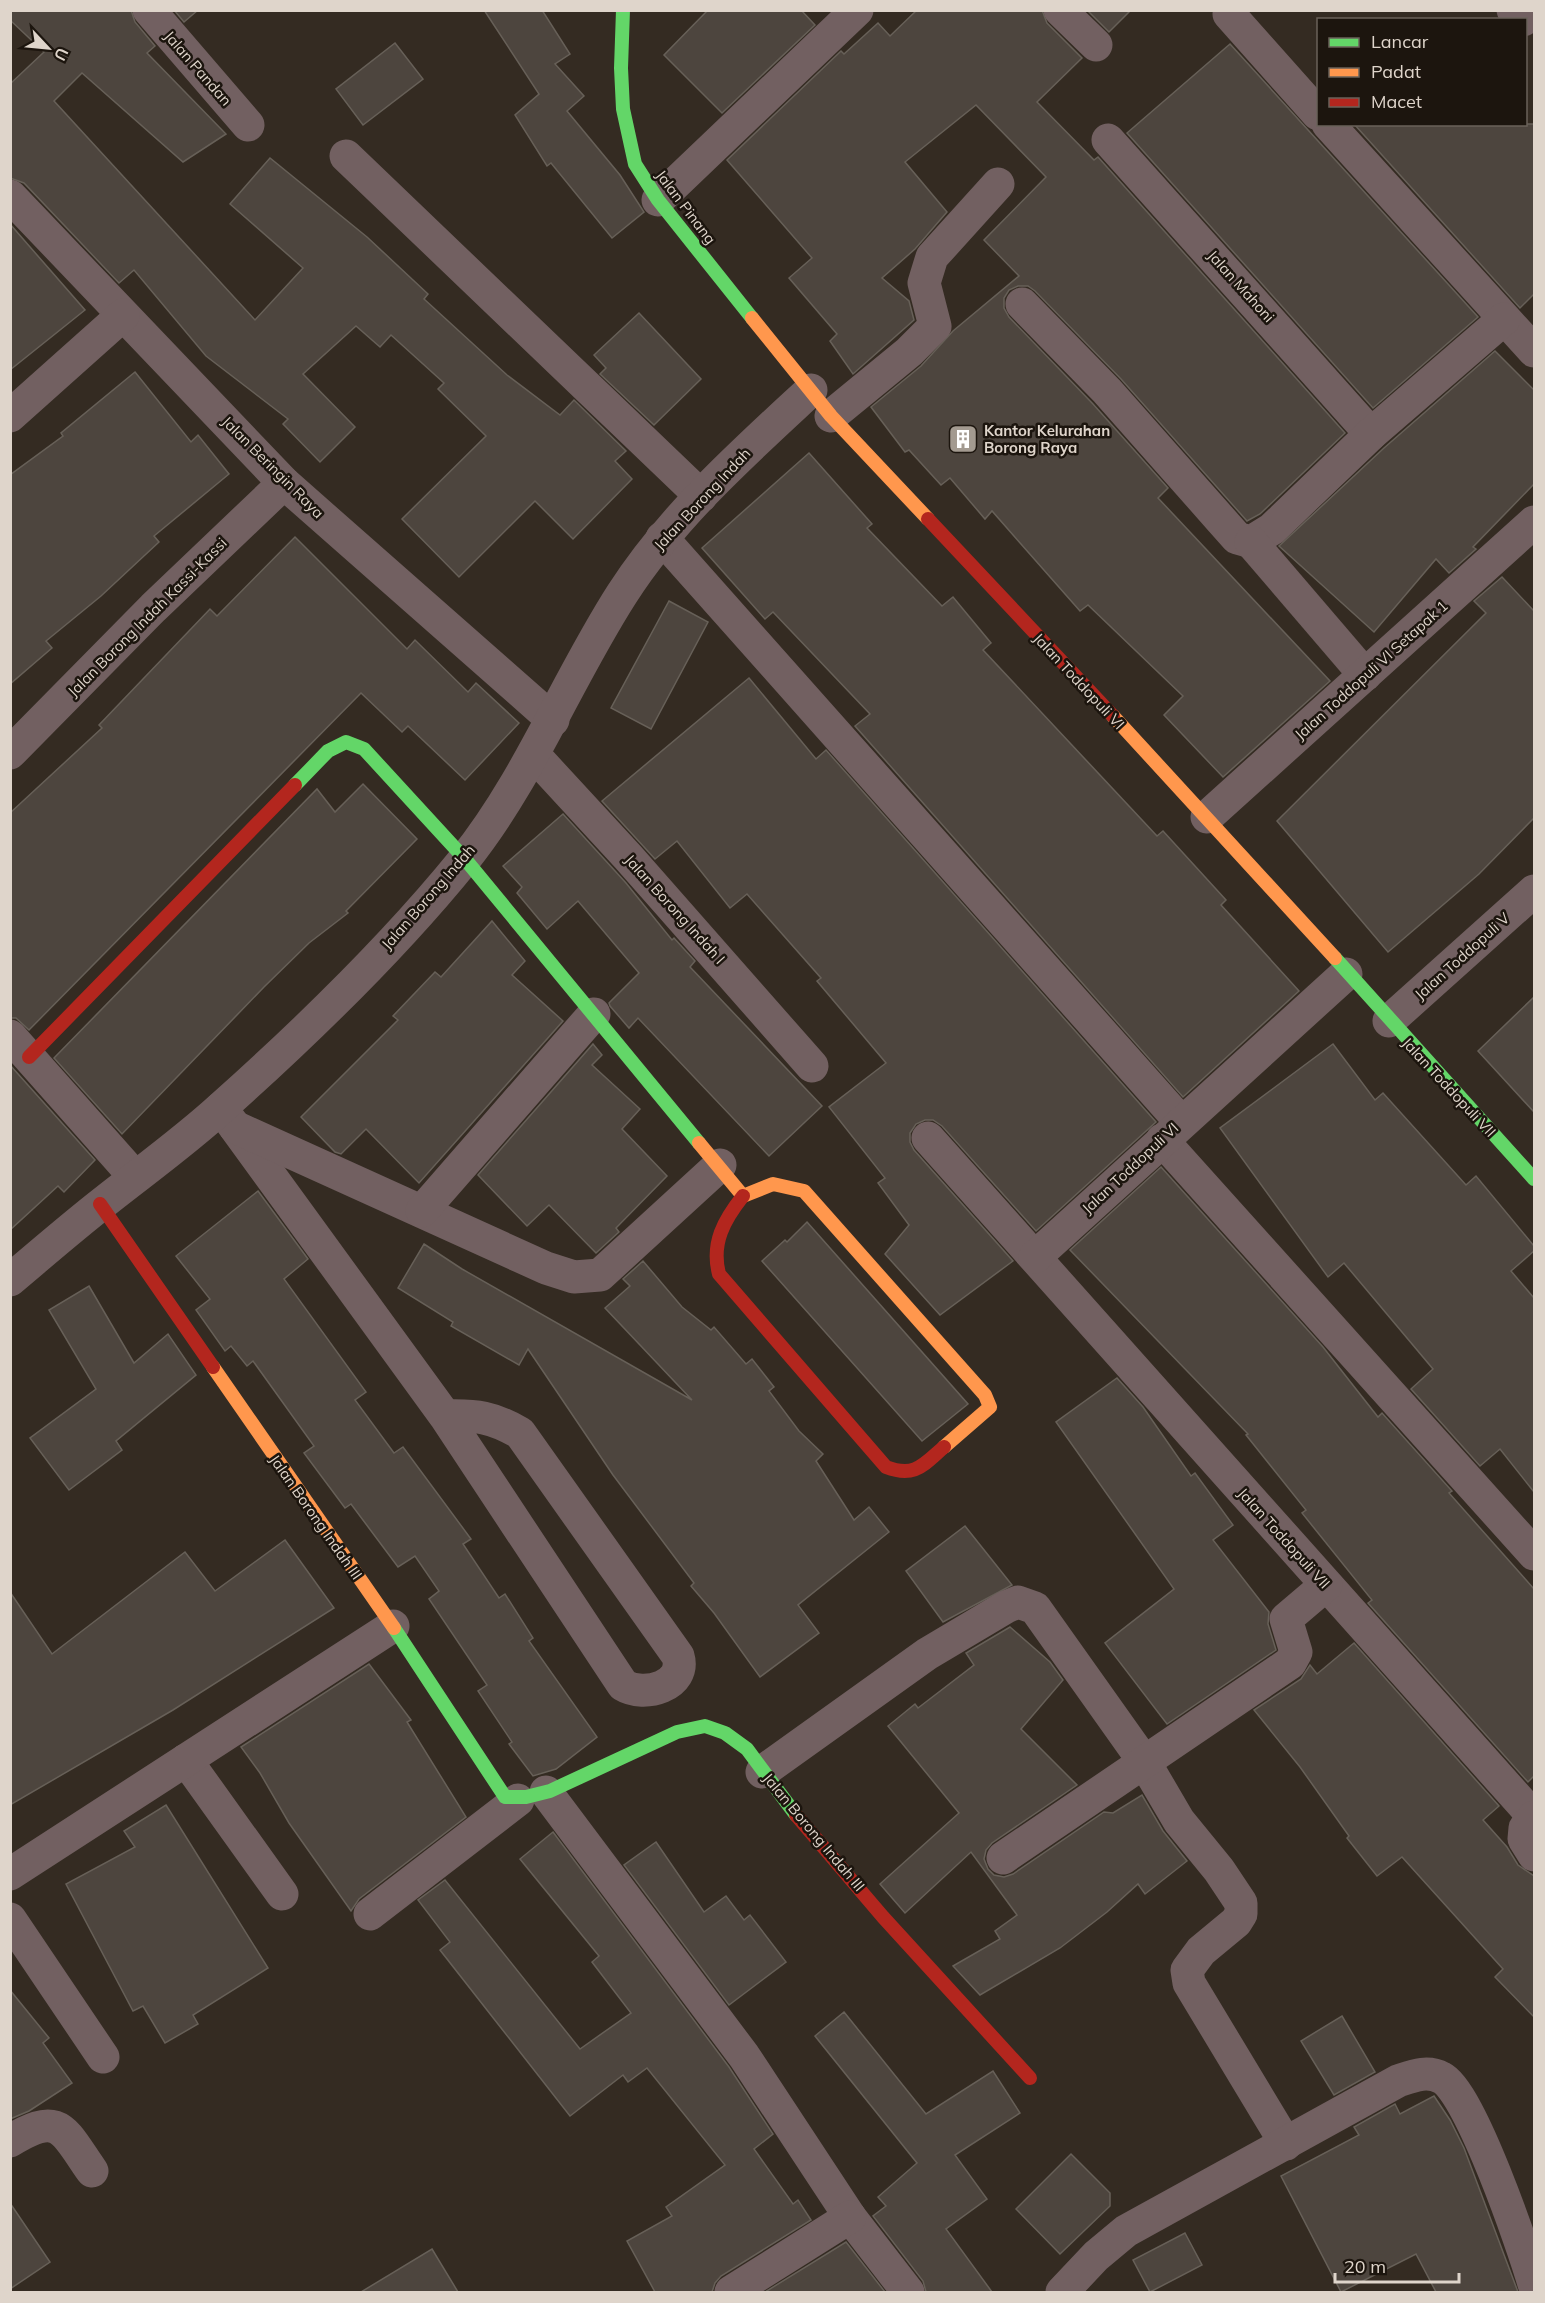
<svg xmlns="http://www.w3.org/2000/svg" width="1545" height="2303" viewBox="0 0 1545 2303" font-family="Mulish,sans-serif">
<rect width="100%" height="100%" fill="#342b22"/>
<g fill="#4d453e" stroke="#676058" stroke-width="1.5">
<path d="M 10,10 L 131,10 L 135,22 L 155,46 L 147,53 L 226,134 L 183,162 L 82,73 L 54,101 L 255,320 L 303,268 L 230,204 L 270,158 L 367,237 L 428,294 L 424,299 L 507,375 L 560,415 L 574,400 L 626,451 L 615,461 L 632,479 L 573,539 L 535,501 L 459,577 L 402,519 L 486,436 L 438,389 L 444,383 L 391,335 L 380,347 L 356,326 L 303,374 L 355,427 L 320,462 L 283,424 L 288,419 L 206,356 L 134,270 L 119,283 L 24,183 L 10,178 L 10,84 L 44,52 L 10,20 Z"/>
<path d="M 174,10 L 198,10 L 184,22 Z"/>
<path d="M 484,10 L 542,10 L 570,54 L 555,64 L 584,96 L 567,111 L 620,175 L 644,212 L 612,238 L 551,163 L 547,166 L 515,115 L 539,94 Z"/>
<path d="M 708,10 L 801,10 L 815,25 L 722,113 L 664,55 Z"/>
<path d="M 917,10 L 1042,10 L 1047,23 L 1082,58 L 1037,102 L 1094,160 L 1098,157 L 1345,433 L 1260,514 L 1247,521 L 1121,379 L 1035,291 L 1028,286 L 1018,286 L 1009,290 L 1004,298 L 1004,308 L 1009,317 L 1093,404 L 1168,488 L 1158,498 L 1330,681 L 1223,777 L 1164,715 L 1183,696 L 1088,605 L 1080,611 L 992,511 L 985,519 L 950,478 L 941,485 L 909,450 L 905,452 L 871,407 L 921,366 L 953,331 L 1019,276 L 984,240 L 1046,177 L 976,105 L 905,162 L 947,212 L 915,249 L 882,278 L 909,301 L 914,320 L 853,374 L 830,341 L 837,334 L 789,278 L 812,258 L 727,160 L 841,51 L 844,54 L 878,23 L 890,36 Z"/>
<path d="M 1087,10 L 1131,10 L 1109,32 Z"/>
<path d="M 395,43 L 423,79 L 363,125 L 336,89 Z"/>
<path d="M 1230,44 L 1478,317 L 1373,408 L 1127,133 Z"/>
<path d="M 1354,124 L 1534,124 L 1534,294 L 1520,308 Z"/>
<path d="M 10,224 L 85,310 L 10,370 Z"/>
<path d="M 639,313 L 701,379 L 654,425 L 600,374 L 606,368 L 594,355 Z"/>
<path d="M 1495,351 L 1534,390 L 1534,484 L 1473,547 L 1476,549 L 1449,573 L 1436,559 L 1374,632 L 1279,546 L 1384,448 Z"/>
<path d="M 135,372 L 191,442 L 198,435 L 229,474 L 154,536 L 159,542 L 101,596 L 46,641 L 52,648 L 10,684 L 10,475 L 63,436 L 61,433 Z"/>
<path d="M 809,453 L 872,524 L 867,528 L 942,606 L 953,597 L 991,643 L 983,650 L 1157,836 L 1163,831 L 1226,900 L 1221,905 L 1299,991 L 1183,1097 L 855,726 L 870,714 L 773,612 L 765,619 L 702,548 Z"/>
<path d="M 295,537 L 407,649 L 415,640 L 468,692 L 476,683 L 519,723 L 465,780 L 408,726 L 402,732 L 361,693 L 29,1030 L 16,1018 L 10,1018 L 10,813 L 102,728 L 99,725 L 210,609 L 217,616 Z"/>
<path d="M 1502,577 L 1534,611 L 1534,818 L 1479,874 L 1388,952 L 1277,821 L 1486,613 L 1474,601 Z"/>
<path d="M 669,601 L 708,622 L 651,729 L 611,708 Z"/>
<path d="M 749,678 L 816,759 L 826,750 L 1156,1122 L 1036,1231 L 942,1126 L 933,1120 L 925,1120 L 916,1124 L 910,1133 L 910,1142 L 914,1150 L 1013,1261 L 940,1315 L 885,1254 L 909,1225 L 878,1183 L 885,1178 L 829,1107 L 886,1063 L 817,981 L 821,978 L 747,894 L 730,908 L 677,841 L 655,859 L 602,801 Z"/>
<path d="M 363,784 L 417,839 L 346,911 L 348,913 L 309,943 L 264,987 L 122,1134 L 54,1058 L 317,789 L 335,812 Z"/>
<path d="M 563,814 L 626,883 L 672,940 L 674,938 L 695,961 L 690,967 L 822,1106 L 769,1156 L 638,1018 L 629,1028 L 610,1006 L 609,1003 L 639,973 L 578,901 L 547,929 L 517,893 L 522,887 L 503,866 Z"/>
<path d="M 492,921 L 525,961 L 512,975 L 563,1021 L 419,1183 L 366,1129 L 341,1154 L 335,1152 L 301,1117 L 398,1020 L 393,1016 L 435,972 L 441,977 Z"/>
<path d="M 1534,997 L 1534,1112 L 1478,1051 Z"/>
<path d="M 593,1044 L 602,1055 L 592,1065 L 640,1109 L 622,1129 L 667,1176 L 616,1228 L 619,1232 L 596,1253 L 549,1205 L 527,1226 L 478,1175 Z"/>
<path d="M 1333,1044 L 1375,1100 L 1383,1093 L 1466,1185 L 1476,1176 L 1534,1246 L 1534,1251 L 1511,1271 L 1534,1298 L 1534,1492 L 1500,1449 L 1480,1466 L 1411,1389 L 1433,1369 L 1344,1263 L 1328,1277 L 1220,1128 Z"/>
<path d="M 10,1065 L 95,1160 L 64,1192 L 58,1186 L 10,1230 Z"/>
<path d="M 1161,1167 L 1323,1347 L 1378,1417 L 1382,1413 L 1452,1491 L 1449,1493 L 1534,1589 L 1534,1776 L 1528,1782 L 1368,1603 L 1372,1600 L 1302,1513 L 1306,1510 L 1246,1435 L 1248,1434 L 1070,1250 Z"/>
<path d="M 258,1191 L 308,1259 L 284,1279 L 366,1392 L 355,1400 L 394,1453 L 403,1447 L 471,1539 L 463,1544 L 499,1598 L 505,1594 L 533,1638 L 529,1641 L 597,1737 L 556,1769 L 533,1776 L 509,1744 L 512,1742 L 478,1691 L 487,1685 L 429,1599 L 439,1591 L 415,1556 L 398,1567 L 351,1504 L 345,1508 L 304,1453 L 314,1446 L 253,1361 L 247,1366 L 231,1346 L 225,1351 L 196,1310 L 210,1299 L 176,1256 Z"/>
<path d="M 807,1222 L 968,1404 L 922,1441 L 762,1261 L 785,1240 L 787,1242 Z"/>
<path d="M 424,1244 L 462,1269 L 692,1400 L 605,1308 L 630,1286 L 623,1279 L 643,1261 L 682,1307 L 711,1330 L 714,1327 L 746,1364 L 752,1359 L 774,1387 L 769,1391 L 799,1431 L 823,1454 L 816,1461 L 854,1520 L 869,1507 L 889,1532 L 798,1605 L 819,1633 L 760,1677 L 714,1613 L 691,1586 L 694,1583 L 613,1475 L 528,1349 L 519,1365 L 451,1326 L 453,1322 L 398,1288 Z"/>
<path d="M 89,1286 L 134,1363 L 168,1334 L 196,1375 L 116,1441 L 122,1450 L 69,1490 L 30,1438 L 96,1389 L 49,1310 Z"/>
<path d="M 1117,1378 L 1143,1407 L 1191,1476 L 1195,1473 L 1233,1525 L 1213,1540 L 1269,1612 L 1268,1624 L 1276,1650 L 1167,1724 L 1105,1643 L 1174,1589 L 1056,1422 Z"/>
<path d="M 965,1526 L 1012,1585 L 943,1622 L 906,1571 Z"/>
<path d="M 285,1540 L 334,1608 L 173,1710 L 10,1805 L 10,1592 L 52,1654 L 185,1552 L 215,1591 Z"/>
<path d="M 1010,1627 L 1050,1662 L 1063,1680 L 1021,1729 L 1077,1785 L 992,1843 L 986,1850 L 984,1859 L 988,1869 L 994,1875 L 1004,1877 L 1013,1874 L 1104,1812 L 1113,1813 L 1142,1795 L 1163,1831 L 1187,1861 L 1145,1894 L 1138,1884 L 1107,1912 L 1060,1948 L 980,1995 L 953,1966 L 1000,1939 L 995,1931 L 1017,1915 L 971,1852 L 905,1913 L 880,1884 L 959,1813 L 888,1726 L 915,1704 L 918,1708 L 974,1665 L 966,1653 Z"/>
<path d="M 1354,1643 L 1499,1806 L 1483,1820 L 1507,1847 L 1518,1865 L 1534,1876 L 1534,2017 L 1495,1977 L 1503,1969 L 1402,1857 L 1377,1876 L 1347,1838 L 1349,1836 L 1300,1767 L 1254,1710 L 1301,1679 L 1310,1665 L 1317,1674 Z"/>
<path d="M 369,1664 L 411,1720 L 407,1722 L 466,1817 L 359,1899 L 351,1911 L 289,1823 L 260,1773 L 241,1747 Z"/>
<path d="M 166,1805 L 268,1968 L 193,2015 L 198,2024 L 165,2043 L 143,2006 L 133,2011 L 66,1884 L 135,1847 L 124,1831 Z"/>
<path d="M 553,1832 L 729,2067 L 773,2134 L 754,2149 L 793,2204 L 798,2200 L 811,2220 L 721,2276 L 715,2283 L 712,2292 L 655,2292 L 627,2241 L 672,2216 L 666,2207 L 725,2165 L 647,2068 L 628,2082 L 623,2075 L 570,2116 L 440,1950 L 450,1942 L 418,1900 L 445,1880 L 580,2049 L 631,2013 L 592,1962 L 599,1956 L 520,1859 Z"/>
<path d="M 656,1842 L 704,1912 L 726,1896 L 744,1920 L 750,1915 L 786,1962 L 729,2005 L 624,1865 Z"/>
<path d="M 10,1990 L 49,2038 L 43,2043 L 72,2083 L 29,2111 L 10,2119 Z"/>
<path d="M 844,2012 L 926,2114 L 993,2071 L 1020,2113 L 955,2155 L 987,2199 L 946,2229 L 992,2292 L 926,2292 L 923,2281 L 873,2216 L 886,2206 L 878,2197 L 917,2163 L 815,2036 Z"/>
<path d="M 1342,2016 L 1375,2072 L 1334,2095 L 1301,2041 Z"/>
<path d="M 1434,2096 L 1450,2120 L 1464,2148 L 1518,2292 L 1436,2292 L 1416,2254 L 1341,2292 L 1281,2176 L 1359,2135 L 1354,2127 L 1395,2104 L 1400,2114 Z"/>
<path d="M 1071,2154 L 1110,2193 L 1110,2206 L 1060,2254 L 1016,2209 Z"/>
<path d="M 10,2203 L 50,2262 L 10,2289 Z"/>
<path d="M 1185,2233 L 1202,2265 L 1150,2292 L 1133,2260 Z"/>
<path d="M 846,2242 L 885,2292 L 765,2292 Z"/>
<path d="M 432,2249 L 458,2292 L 361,2292 Z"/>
</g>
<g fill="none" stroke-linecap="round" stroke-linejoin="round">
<g stroke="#726061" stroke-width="33">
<path d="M 149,10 L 248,125"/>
<path d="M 1060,10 L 1096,45"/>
<path d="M 1513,10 L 1523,20"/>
<path d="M 1229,14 L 1318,114"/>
<path d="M 1328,124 L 1534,351"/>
<path d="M 1108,140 L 1371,434"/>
<path d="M 346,156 L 701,496"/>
<path d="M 10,196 L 284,483 L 553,720"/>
<path d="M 658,200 L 857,10"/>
<path d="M 1022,304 L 1107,391 L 1221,520 L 1237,538 L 1251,542 L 1272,529 L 1371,434 L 1504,319"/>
<path d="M 10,416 L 123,315"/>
<path d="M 831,416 L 909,352 L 935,326 L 924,283 L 932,257 L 998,184"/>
<path d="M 662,538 L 1181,1122"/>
<path d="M 1251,542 L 1365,675"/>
<path d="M 10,753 L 153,608 L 284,483"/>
<path d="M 534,755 L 628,857 L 812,1066"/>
<path d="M 1207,817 L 1534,522"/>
<path d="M 1389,1021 L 1534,891"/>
<path d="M 10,1036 L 135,1177"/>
<path d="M 221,1108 L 445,1416 L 623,1685 C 644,1698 687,1686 678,1656 L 520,1433 C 492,1417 477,1415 445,1416"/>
<path d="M 235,1127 L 546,1268 L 574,1277 L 600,1275 L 720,1165"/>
<path d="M 928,1138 L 1534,1817"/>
<path d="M 1162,1140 L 1534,1554"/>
<path d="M 422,1211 L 594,1014"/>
<path d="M 1035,1257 L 1346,974"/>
<path d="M 10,1280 C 41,1254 72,1227 104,1202 C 143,1171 185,1141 222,1107 C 307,1031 392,949 464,860 C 529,779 566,681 622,594 C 672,516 743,453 811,390"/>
<path d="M 186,1760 L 282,1894"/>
<path d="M 762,1772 L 927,1654 L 1006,1607 L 1018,1602 L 1035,1608 L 1145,1763 L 1179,1821 L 1219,1870 L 1241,1903 L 1241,1914 L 1236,1922 L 1201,1951 L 1187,1970 L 1189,1983 L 1286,2144"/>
<path d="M 546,1792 L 744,2056 L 850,2217 L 908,2292"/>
<path d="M 1534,1817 L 1525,1828 L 1524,1839 L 1534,1855"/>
<path d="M 1003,1858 L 1290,1663 L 1296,1652 L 1286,1619 L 1326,1585"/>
<path d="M 10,1874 L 393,1626"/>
<path d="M 370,1914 L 518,1800"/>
<path d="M 10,1919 L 103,2057"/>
<path d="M 10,2141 C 61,2110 63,2130 92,2171"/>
<path d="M 731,2292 L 850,2217"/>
<path d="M 1062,2292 L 1096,2256 L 1126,2231 L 1398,2081 C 1413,2076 1427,2070 1442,2078 C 1470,2092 1524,2249 1534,2284"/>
</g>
<g stroke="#63d668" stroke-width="14">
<path d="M 623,10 L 621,68 L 623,109 L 635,164 L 658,200 L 752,318"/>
<path d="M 295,785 L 328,751 L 346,742 L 364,749 L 465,859 L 699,1143"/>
<path d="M 1335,958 L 1534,1179"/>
<path d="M 394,1628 L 505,1797 L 526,1797 L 550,1791 L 677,1732 L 705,1726 L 725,1733 L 747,1749 L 796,1815"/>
</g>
<g stroke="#ff974d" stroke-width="14">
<path d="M 752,318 L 831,416 L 928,519"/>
<path d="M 1113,716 L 1335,958"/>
<path d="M 699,1143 L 743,1196 L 773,1184 L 804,1191 L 985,1395 L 990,1407 L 944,1447"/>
<path d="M 213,1367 L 394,1628"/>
</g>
<g stroke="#b3261e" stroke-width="14">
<path d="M 928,519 L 1113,716"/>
<path d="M 29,1057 L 295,785"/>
<path d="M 743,1196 C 724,1220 711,1243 719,1274 L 886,1467 C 915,1478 923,1465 944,1447"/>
<path d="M 100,1204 L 213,1367"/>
<path d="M 796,1815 L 883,1917 L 1030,2078"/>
</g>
</g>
<defs>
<g id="building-square" transform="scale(1.5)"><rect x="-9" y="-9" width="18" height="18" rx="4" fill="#a39a90" stroke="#1c150e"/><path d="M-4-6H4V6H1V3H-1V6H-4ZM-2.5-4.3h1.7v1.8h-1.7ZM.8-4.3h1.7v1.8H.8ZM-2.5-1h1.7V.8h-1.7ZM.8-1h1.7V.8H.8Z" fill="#fff"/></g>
</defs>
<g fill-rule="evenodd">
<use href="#building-square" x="963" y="439"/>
</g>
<g text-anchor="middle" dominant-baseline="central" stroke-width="5" stroke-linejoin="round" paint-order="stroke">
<g font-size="15" fill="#dfd5cb" stroke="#1c150e">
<text transform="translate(198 68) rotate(49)">Jalan Pandan</text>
<text transform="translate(686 207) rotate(53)">Jalan Pinang</text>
<text transform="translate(1241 286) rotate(48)">Jalan Mahoni</text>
<text transform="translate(273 467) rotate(45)">Jalan Beringin Raya</text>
<text transform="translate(702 499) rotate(-47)">Jalan Borong Indah</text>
<text transform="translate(147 617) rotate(-45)">Jalan Borong Indah Kassi-Kassi</text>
<text transform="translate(1371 670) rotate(-42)">Jalan Toddopuli VI Setapak 1</text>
<text transform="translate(1079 681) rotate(47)">Jalan Toddopuli VI</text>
<text transform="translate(428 897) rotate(-49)">Jalan Borong Indah</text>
<text transform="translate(675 909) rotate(48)">Jalan Borong Indah I</text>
<text transform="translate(1462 956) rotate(-42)">Jalan Toddopuli V</text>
<text transform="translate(1449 1087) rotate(47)">Jalan Toddopuli VII</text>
<text transform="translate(1130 1168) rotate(-43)">Jalan Toddopuli VI</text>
<text transform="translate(316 1517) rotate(55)">Jalan Borong Indah III</text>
<text transform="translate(1284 1538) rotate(48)">Jalan Toddopuli VII</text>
<text transform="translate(814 1832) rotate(50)">Jalan Borong Indah III</text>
</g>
<g font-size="15" font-weight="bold" fill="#dfd5cb" stroke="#1c150e" text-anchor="start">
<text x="984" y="430">Kantor Kelurahan<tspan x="984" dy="17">Borong Raya</tspan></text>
</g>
</g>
<rect width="1545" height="2303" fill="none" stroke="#dfd5cb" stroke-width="24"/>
<rect x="1317" y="18" width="210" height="108" fill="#1c150e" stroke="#6a625a" stroke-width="1.5"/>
<rect x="1329" y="38" width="30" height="9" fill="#63d668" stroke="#6a625a" stroke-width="1.5"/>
<text x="1371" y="48" font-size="18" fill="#dfd5cb">Lancar</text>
<rect x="1329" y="68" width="30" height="9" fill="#ff974d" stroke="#6a625a" stroke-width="1.5"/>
<text x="1371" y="78" font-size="18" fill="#dfd5cb">Padat</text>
<rect x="1329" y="98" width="30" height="9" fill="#b3261e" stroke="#6a625a" stroke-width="1.5"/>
<text x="1371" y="108" font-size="18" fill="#dfd5cb">Macet</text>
<g transform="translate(48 48) rotate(116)" stroke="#1c150e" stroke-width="4.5" paint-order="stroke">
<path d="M0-4.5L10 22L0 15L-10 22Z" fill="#dfd5cb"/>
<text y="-9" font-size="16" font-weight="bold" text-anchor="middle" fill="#dfd5cb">U</text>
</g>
<path d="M1335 2273v9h124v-9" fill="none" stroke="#dfd5cb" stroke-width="3"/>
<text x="1344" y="2273" font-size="18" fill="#dfd5cb" stroke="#1c150e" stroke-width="4.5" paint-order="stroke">20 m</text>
</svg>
